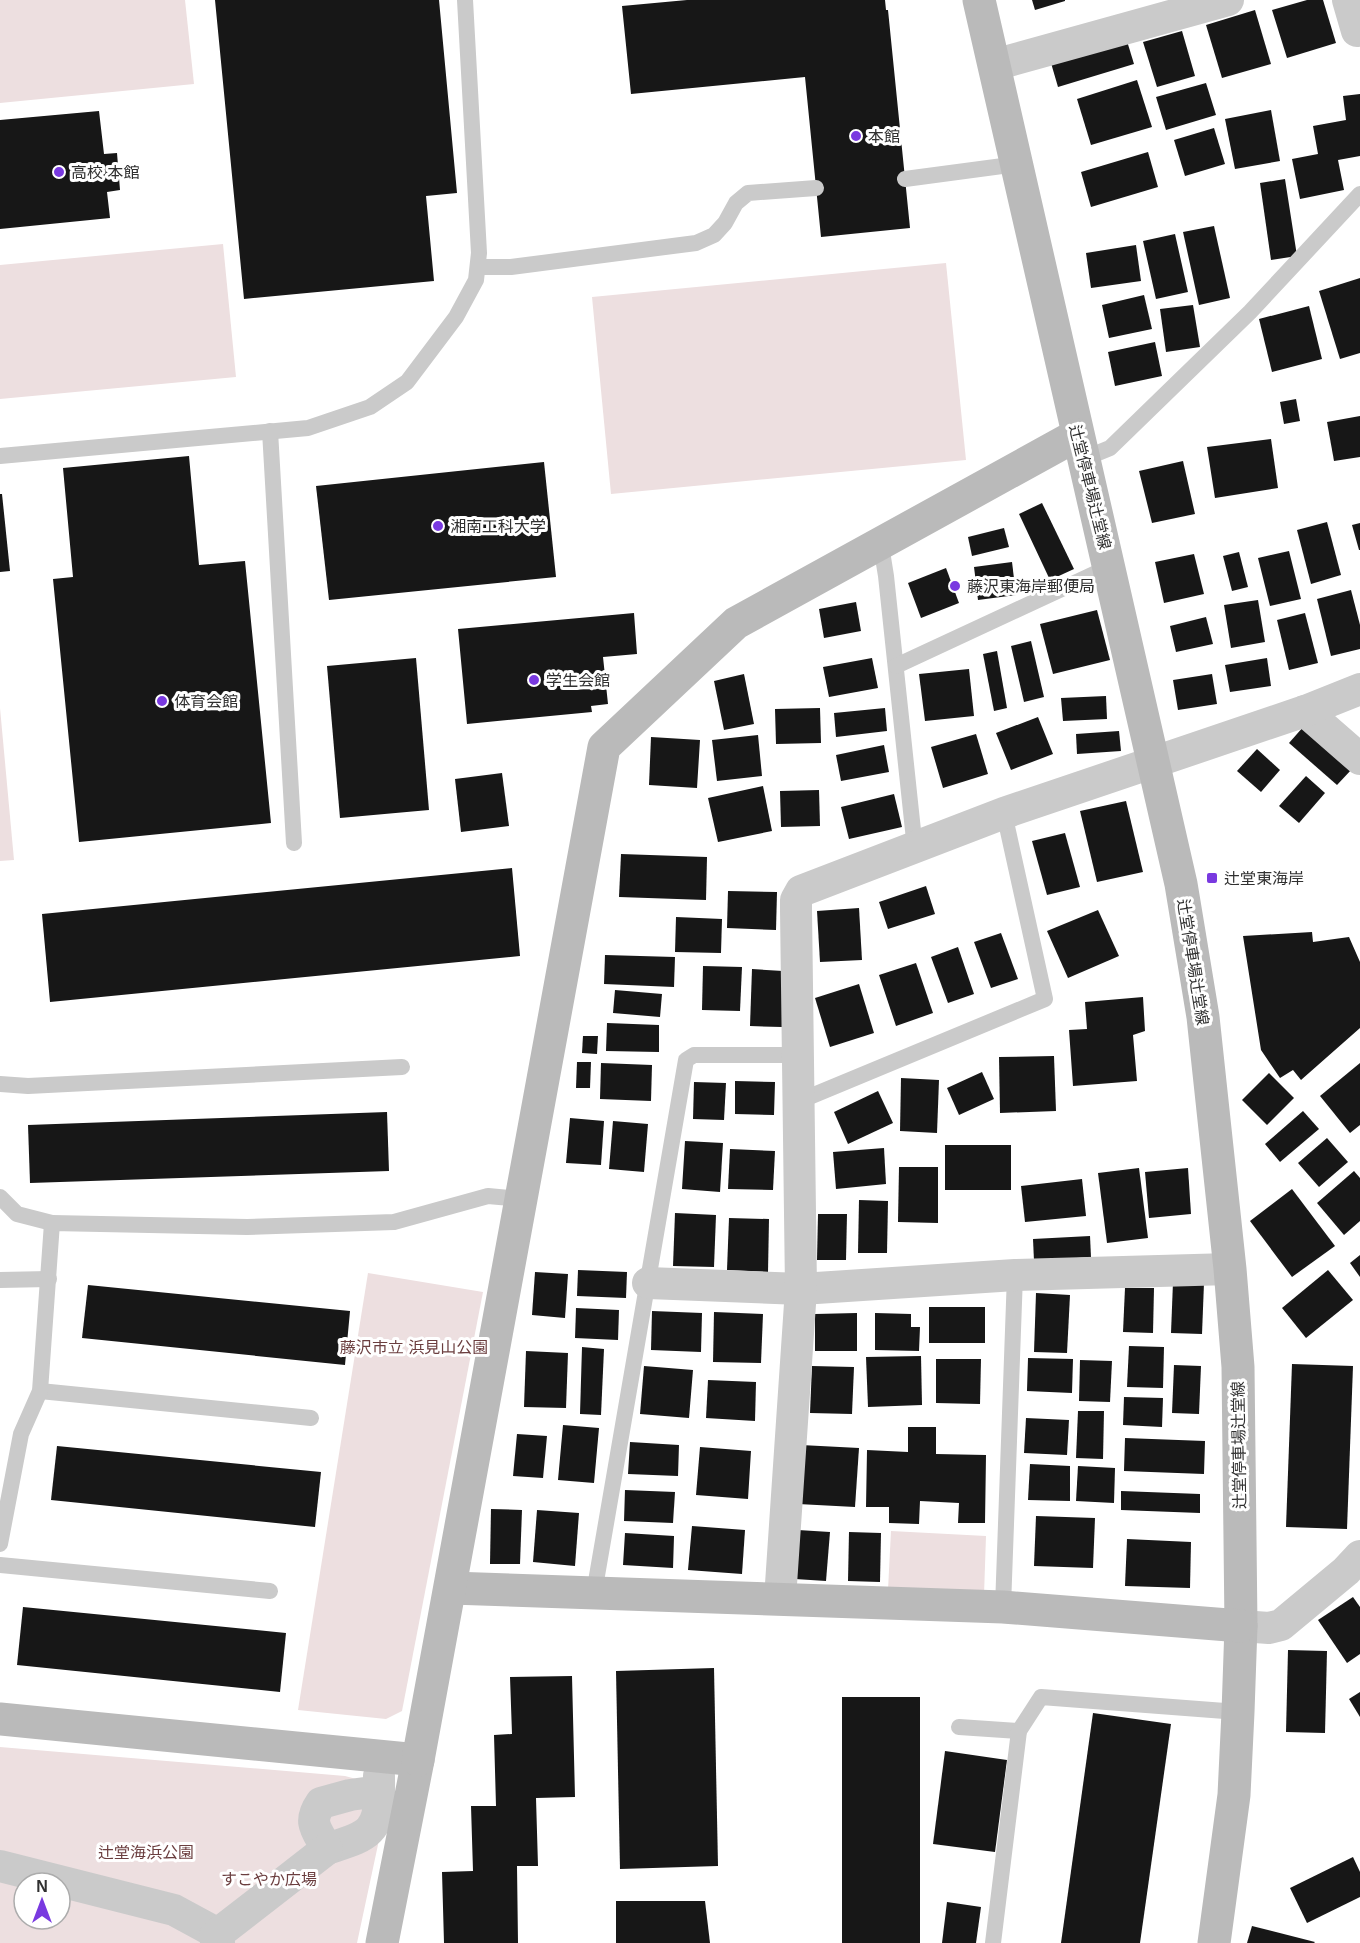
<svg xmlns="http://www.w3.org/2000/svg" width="1360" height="1943" viewBox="0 0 1360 1943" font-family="Helvetica,'Noto Sans JP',sans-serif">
<rect width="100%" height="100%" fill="#fff"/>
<g fill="#eddfe0" fill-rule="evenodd">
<path d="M 0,0 L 185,0 L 194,84 L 0,103 Z"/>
<path d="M 223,244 L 236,377 L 0,399 L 0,265 Z"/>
<path d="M 946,263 L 966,460 L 611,494 L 592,297 Z"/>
<path d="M 0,708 L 14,860 L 0,861 Z"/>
<path d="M 368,1273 L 483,1292 L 402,1711 L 386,1719 L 298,1710 Z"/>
<path d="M 891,1531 L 986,1536 L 984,1595 L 888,1590 Z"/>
<path d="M 0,1747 L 345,1776 L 360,1780 L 382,1826 L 357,1943 L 0,1943 ZM 24,1883 L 60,1883 L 60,1919 L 24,1919 Z"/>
</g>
<g fill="#171717">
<path d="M 215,0 L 439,0 L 457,193 L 426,196 L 434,281 L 244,299 Z"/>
<path d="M 687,0 L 885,0 L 886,10 L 888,10 L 910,228 L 821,237 L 805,77 L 631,94 L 622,6 Z"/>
<path d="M 1032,0 L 1065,0 L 1065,1 L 1035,10 Z"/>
<path d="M 1307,0 L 1323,0 L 1336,43 L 1287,58 L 1272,10 Z"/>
<path d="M 1255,10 L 1271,64 L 1222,78 L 1206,25 Z"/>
<path d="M 1182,31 L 1195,76 L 1157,87 L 1143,42 Z"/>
<path d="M 1127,41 L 1134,64 L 1058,87 L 1051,63 Z"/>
<path d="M 1137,80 L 1152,127 L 1091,145 L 1077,99 Z"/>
<path d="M 1206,83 L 1216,115 L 1166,130 L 1156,97 Z"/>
<path d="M 1360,94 L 1360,156 L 1338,160 L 1344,190 L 1300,199 L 1292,159 L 1318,154 L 1313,126 L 1346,120 L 1343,96 Z"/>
<path d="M 1271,110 L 1280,161 L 1235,169 L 1225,119 Z"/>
<path d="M 99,111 L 104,154 L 117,153 L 120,190 L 107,192 L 110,218 L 0,229 L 0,120 Z"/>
<path d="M 1214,128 L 1225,164 L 1185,176 L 1174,140 Z"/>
<path d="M 1148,152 L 1158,187 L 1091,207 L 1081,172 Z"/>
<path d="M 1285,179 L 1297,256 L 1271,260 L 1260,183 Z"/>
<path d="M 1214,226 L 1230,298 L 1199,305 L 1183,232 Z"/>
<path d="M 1175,234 L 1188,292 L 1156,299 L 1143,241 Z"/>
<path d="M 1136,245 L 1141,281 L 1091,288 L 1086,253 Z"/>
<path d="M 1360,278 L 1360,353 L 1340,359 L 1319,291 Z"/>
<path d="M 1144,295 L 1152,329 L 1109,338 L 1102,305 Z"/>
<path d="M 1193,305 L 1200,347 L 1166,352 L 1160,309 Z"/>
<path d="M 1309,306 L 1322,359 L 1272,372 L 1259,319 Z"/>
<path d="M 1155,342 L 1162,376 L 1115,386 L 1108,352 Z"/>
<path d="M 1296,399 L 1300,421 L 1284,424 L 1280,402 Z"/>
<path d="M 1360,416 L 1360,457 L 1334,461 L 1327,422 Z"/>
<path d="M 1271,439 L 1278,488 L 1215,498 L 1207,447 Z"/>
<path d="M 189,456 L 199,565 L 245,561 L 271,823 L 79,842 L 53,579 L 73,577 L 63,468 Z"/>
<path d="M 1183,461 L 1195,514 L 1152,523 L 1139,471 Z"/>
<path d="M 544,462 L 556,577 L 329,600 L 316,486 Z"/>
<path d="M 0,494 L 2,494 L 10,571 L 0,572 Z"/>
<path d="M 1042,503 L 1074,569 L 1050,580 L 1019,514 Z"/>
<path d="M 1327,522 L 1341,575 L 1311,584 L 1297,530 Z"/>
<path d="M 1360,523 L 1360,550 L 1359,550 L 1352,525 Z"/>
<path d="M 1004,528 L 1009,547 L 972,556 L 968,537 Z"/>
<path d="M 1289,551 L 1301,599 L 1270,606 L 1258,558 Z"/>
<path d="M 1239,552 L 1248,587 L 1232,591 L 1223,556 Z"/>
<path d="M 1194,554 L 1204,594 L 1164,603 L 1155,562 Z"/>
<path d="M 1012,562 L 1016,595 L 978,600 L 974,567 Z"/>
<path d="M 946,568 L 959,603 L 921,618 L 908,583 Z"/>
<path d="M 1351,590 L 1360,625 L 1360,649 L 1331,656 L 1317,599 Z"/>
<path d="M 1258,600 L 1265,642 L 1231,648 L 1224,605 Z"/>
<path d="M 856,602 L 861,631 L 824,638 L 819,609 Z"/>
<path d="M 1097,610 L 1110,660 L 1053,674 L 1040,624 Z"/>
<path d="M 634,613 L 637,654 L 603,657 L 608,704 L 591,706 L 592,712 L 467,724 L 458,629 Z"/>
<path d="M 1305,613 L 1318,663 L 1289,670 L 1277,620 Z"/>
<path d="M 1206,617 L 1213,644 L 1176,652 L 1170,626 Z"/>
<path d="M 1031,641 L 1044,697 L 1024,702 L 1011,646 Z"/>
<path d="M 997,651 L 1007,708 L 994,711 L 983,654 Z"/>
<path d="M 416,658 L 429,810 L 340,818 L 327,666 Z"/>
<path d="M 872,658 L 878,688 L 829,697 L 823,667 Z"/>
<path d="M 1267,658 L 1271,686 L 1230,692 L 1225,665 Z"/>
<path d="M 969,669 L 974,716 L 925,721 L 919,674 Z"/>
<path d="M 744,674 L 754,724 L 724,730 L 714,681 Z"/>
<path d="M 1212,674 L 1217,704 L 1178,710 L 1173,680 Z"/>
<path d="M 1106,696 L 1107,719 L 1063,721 L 1061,698 Z"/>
<path d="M 820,708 L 821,743 L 776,744 L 775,709 Z"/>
<path d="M 885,708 L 887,731 L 836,737 L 834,713 Z"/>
<path d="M 1038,717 L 1053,754 L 1011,770 L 996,733 Z"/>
<path d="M 1304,726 L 1352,769 L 1337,785 L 1289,743 Z"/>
<path d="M 1119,731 L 1121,751 L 1077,754 L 1076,734 Z"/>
<path d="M 976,734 L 988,774 L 943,788 L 931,747 Z"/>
<path d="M 758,735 L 762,776 L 717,781 L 712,740 Z"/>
<path d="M 651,737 L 700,740 L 697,788 L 649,785 Z"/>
<path d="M 884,745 L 889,772 L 841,781 L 836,755 Z"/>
<path d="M 1257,749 L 1280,770 L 1261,792 L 1237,771 Z"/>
<path d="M 502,773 L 509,826 L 461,832 L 455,779 Z"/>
<path d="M 1306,776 L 1325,793 L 1299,823 L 1279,806 Z"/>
<path d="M 763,786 L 772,831 L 718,842 L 708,798 Z"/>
<path d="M 819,790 L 820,826 L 781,827 L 780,791 Z"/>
<path d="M 894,794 L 902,827 L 849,839 L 841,807 Z"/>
<path d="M 1126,801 L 1143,872 L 1097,882 L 1080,811 Z"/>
<path d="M 1065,833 L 1080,887 L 1047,895 L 1032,841 Z"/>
<path d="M 621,854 L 707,857 L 706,900 L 619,897 Z"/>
<path d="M 512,868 L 520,956 L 50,1002 L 42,914 Z"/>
<path d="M 926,886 L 935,914 L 888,929 L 879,902 Z"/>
<path d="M 728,891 L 777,892 L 776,930 L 727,928 Z"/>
<path d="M 859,908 L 862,960 L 820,962 L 817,911 Z"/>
<path d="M 1098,910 L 1119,956 L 1068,978 L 1047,931 Z"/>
<path d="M 676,917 L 722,919 L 721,953 L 675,952 Z"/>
<path d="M 1312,932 L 1313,942 L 1349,937 L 1360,962 L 1360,1028 L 1301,1080 L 1293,1070 L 1280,1078 L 1261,1050 L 1243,936 Z"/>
<path d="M 1001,933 L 1018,979 L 991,988 L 974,942 Z"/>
<path d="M 958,947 L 974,994 L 948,1003 L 931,957 Z"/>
<path d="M 605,955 L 675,957 L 674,987 L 604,984 Z"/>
<path d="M 916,963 L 933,1013 L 896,1026 L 879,975 Z"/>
<path d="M 703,966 L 742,967 L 740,1011 L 702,1010 Z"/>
<path d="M 752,969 L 783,971 L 782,1027 L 750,1026 Z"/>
<path d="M 859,984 L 874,1033 L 830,1047 L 815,998 Z"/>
<path d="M 615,990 L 662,994 L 660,1017 L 613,1013 Z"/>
<path d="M 1143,997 L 1145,1031 L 1133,1035 L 1137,1081 L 1073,1086 L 1069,1030 L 1087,1029 L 1085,1002 Z"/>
<path d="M 607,1023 L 659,1025 L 659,1052 L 606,1051 Z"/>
<path d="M 583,1036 L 598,1036 L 597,1054 L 582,1053 Z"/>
<path d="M 1054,1056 L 1056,1111 L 1000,1113 L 999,1057 Z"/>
<path d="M 577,1062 L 591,1062 L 590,1088 L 576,1088 Z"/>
<path d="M 601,1063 L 652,1065 L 651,1101 L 600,1099 Z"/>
<path d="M 1360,1063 L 1360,1125 L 1350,1133 L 1320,1096 Z"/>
<path d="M 982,1072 L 994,1099 L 959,1115 L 947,1088 Z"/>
<path d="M 1269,1073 L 1294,1098 L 1267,1125 L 1242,1100 Z"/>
<path d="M 901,1078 L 939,1080 L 937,1133 L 900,1131 Z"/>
<path d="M 735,1081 L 775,1082 L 774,1115 L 735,1114 Z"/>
<path d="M 694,1082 L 726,1083 L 724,1120 L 693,1119 Z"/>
<path d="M 878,1091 L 893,1123 L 848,1144 L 834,1112 Z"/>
<path d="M 1303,1111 L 1319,1129 L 1280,1162 L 1265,1144 Z"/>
<path d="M 387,1112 L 389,1171 L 30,1183 L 28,1125 Z"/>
<path d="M 570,1118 L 604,1121 L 601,1165 L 566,1163 Z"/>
<path d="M 613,1121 L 648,1124 L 644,1172 L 609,1169 Z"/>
<path d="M 1327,1138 L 1348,1162 L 1319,1187 L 1298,1163 Z"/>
<path d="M 685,1141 L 723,1143 L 720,1192 L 682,1189 Z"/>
<rect x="945" y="1145" width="66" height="45"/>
<path d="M 884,1148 L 886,1184 L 836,1189 L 833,1152 Z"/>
<path d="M 730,1149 L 775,1151 L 773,1190 L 728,1189 Z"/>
<path d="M 899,1167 L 938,1167 L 938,1223 L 898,1222 Z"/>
<path d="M 1139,1168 L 1148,1238 L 1107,1243 L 1098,1173 Z"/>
<path d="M 1188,1168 L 1191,1214 L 1149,1218 L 1145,1172 Z"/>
<path d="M 1354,1171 L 1360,1178 L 1360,1221 L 1344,1235 L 1317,1203 Z"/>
<path d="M 1082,1179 L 1086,1216 L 1025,1222 L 1021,1186 Z"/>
<path d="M 1292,1189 L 1335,1246 L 1292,1277 L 1250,1221 Z"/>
<path d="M 859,1200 L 888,1201 L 887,1253 L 858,1253 Z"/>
<path d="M 675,1213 L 716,1215 L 714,1267 L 673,1266 Z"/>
<path d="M 818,1214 L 847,1214 L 846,1260 L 817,1260 Z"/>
<path d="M 729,1218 L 769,1219 L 768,1272 L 727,1270 Z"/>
<path d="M 1090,1236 L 1091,1257 L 1034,1261 L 1033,1239 Z"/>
<path d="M 1360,1255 L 1360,1277 L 1350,1263 Z"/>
<path d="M 578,1270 L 627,1272 L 626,1298 L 577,1296 Z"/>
<path d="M 1328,1270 L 1353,1300 L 1306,1338 L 1282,1308 Z"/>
<path d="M 535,1272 L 568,1274 L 565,1318 L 532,1315 Z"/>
<path d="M 1173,1282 L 1204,1283 L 1202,1334 L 1171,1333 Z"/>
<path d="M 88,1285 L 350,1311 L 345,1365 L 82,1338 Z"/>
<path d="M 1125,1288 L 1154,1288 L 1153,1333 L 1123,1332 Z"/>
<path d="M 1036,1293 L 1070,1295 L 1067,1353 L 1034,1352 Z"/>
<rect x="929" y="1307" width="56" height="36"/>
<path d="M 576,1308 L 619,1310 L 618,1340 L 575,1338 Z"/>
<path d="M 652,1311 L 702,1313 L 701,1352 L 651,1350 Z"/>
<path d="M 714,1312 L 763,1314 L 761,1363 L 713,1362 Z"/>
<path d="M 857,1313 L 857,1351 L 815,1351 L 815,1314 Z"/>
<path d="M 875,1313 L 911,1314 L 911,1327 L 920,1327 L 919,1351 L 875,1350 Z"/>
<path d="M 1129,1346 L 1164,1347 L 1163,1388 L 1127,1387 Z"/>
<path d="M 582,1347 L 604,1349 L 601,1415 L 580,1414 Z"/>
<path d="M 526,1351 L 568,1353 L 566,1408 L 524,1407 Z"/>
<path d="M 921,1356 L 922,1405 L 868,1407 L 866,1357 Z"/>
<path d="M 1028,1358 L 1073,1359 L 1072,1393 L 1027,1391 Z"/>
<path d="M 936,1359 L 981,1359 L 980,1404 L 936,1403 Z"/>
<path d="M 1080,1360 L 1112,1361 L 1110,1402 L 1079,1401 Z"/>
<path d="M 1292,1364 L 1353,1366 L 1347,1529 L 1286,1527 Z"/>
<path d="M 1174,1365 L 1201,1366 L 1199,1414 L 1172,1413 Z"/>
<path d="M 644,1366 L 693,1370 L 689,1418 L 640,1414 Z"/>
<path d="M 812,1366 L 854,1367 L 852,1414 L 810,1413 Z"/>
<path d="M 708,1380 L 756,1382 L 755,1421 L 706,1418 Z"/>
<path d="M 1124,1397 L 1163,1398 L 1162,1427 L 1123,1425 Z"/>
<path d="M 1078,1411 L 1104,1411 L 1103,1459 L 1076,1458 Z"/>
<path d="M 1026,1418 L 1069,1420 L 1067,1455 L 1024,1453 Z"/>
<path d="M 563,1425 L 599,1428 L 594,1483 L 558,1480 Z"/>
<path d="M 908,1427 L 936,1427 L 936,1454 L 986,1455 L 985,1523 L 958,1523 L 959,1503 L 920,1501 L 919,1524 L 889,1523 L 889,1507 L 866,1507 L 867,1450 L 908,1452 Z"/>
<path d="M 517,1434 L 547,1436 L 543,1478 L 513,1476 Z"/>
<path d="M 1125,1438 L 1205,1441 L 1204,1474 L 1124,1471 Z"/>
<path d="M 630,1442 L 679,1445 L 678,1476 L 628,1474 Z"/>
<path d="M 801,1445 L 859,1448 L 855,1507 L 798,1504 Z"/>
<path d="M 57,1446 L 321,1472 L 315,1527 L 51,1500 Z"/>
<path d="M 700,1447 L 751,1451 L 748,1499 L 696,1495 Z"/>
<path d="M 1030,1464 L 1070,1466 L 1070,1501 L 1028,1500 Z"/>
<path d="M 1078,1466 L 1115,1468 L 1114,1503 L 1076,1501 Z"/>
<path d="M 625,1490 L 675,1492 L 673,1523 L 624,1521 Z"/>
<path d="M 1121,1491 L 1200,1494 L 1200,1513 L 1121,1510 Z"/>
<path d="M 491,1509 L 522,1510 L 520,1564 L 490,1564 Z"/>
<path d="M 537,1510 L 579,1513 L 575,1566 L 533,1562 Z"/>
<path d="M 1036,1516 L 1095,1518 L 1093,1568 L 1034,1566 Z"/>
<path d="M 692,1526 L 745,1530 L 742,1574 L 688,1570 Z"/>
<path d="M 798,1530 L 830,1532 L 826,1581 L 795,1579 Z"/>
<path d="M 849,1532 L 881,1533 L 880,1582 L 848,1581 Z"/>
<path d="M 625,1533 L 674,1536 L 673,1568 L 623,1565 Z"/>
<path d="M 1127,1539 L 1191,1542 L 1190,1588 L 1125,1586 Z"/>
<path d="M 1353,1597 L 1360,1607 L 1360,1654 L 1347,1663 L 1318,1620 Z"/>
<path d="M 23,1607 L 286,1633 L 280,1692 L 17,1665 Z"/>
<path d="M 1288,1650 L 1327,1651 L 1325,1733 L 1286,1732 Z"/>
<path d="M 714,1668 L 718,1866 L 620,1869 L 616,1671 Z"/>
<path d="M 572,1676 L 575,1797 L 536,1798 L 538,1866 L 517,1866 L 518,1943 L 444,1943 L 442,1872 L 473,1871 L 471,1806 L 496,1806 L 494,1735 L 512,1734 L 510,1677 Z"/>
<path d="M 1360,1692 L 1360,1717 L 1349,1699 Z"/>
<rect x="842" y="1697" width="78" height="246"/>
<path d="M 1093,1713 L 1171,1724 L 1140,1943 L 1061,1943 Z"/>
<path d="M 945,1751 L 1007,1760 L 995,1852 L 933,1844 Z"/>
<path d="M 1353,1857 L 1360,1872 L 1360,1897 L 1307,1923 L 1290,1888 Z"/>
<path d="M 616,1901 L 705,1901 L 710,1943 L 616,1943 Z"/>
<path d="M 947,1902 L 981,1907 L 976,1943 L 942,1943 Z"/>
<path d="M 1252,1926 L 1315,1942 L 1314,1943 L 1247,1943 Z"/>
</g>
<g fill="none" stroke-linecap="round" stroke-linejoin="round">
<g stroke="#cacaca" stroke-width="16">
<path d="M 905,179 L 1018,164"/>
<path d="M 478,267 L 511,267 L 696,243 L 714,235 L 725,223 L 736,203 L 748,193 L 816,188"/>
<path d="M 270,431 L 294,843"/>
<path d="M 0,456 L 308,428 L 370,407 L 407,382 L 456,317 L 476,280 L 479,253 L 465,0"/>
<path d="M 1083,459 L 1110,448 L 1250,312 L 1360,194"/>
<path d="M 881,545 L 886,576 L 915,849"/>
<path d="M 896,666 L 1109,567"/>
<path d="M 0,1084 L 28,1086 L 402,1067"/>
<path d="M 797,1102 L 1045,999 L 1004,813"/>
<path d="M 0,1197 L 17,1214 L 52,1223"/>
<path d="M 0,1280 L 49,1279"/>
<path d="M 40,1391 L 311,1418"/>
<path d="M 0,1544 L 21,1434 L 40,1391 L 52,1223 L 247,1227 L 394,1222 L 488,1196 L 521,1199"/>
<path d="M 0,1565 L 270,1591"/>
<path d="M 594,1593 L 686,1060 L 694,1055 L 798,1055"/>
<path d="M 1003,1607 L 1015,1275"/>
<path d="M 959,1727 L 1019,1731"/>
<path d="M 993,1943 L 1019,1731 L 1041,1697 L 1238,1712"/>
</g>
<g stroke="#cacaca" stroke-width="32">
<path d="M 1348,0 L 1357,31"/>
<path d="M 994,65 L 1228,0"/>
<path d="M 1305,711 L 1360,759"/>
<path d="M 648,1283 L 801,1289 L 1015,1275 L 1230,1269"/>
<path d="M 780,1599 L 801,1289 L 796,910 L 796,900 L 801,891 L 1004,813 L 1305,711 L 1360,689"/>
<path d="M 1241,1626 L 1269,1628 L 1281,1625 L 1346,1571 L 1360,1556"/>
<path d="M 379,1776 L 379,1791 L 350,1795 L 321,1803 C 307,1823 317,1830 327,1849 C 363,1837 381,1835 379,1791"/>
<path d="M 0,1866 L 174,1910 L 211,1930 L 219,1943"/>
<path d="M 215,1936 L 327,1849"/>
</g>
<g stroke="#bababa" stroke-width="33">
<path d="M 979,0 L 1181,884 L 1203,1017 L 1230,1269 L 1238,1367 L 1241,1626 L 1238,1712 L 1234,1795 L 1214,1943"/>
<path d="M 451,1588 L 1003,1607 L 1241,1626"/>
<path d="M 0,1719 L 418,1760 L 382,1943"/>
<path d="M 418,1760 L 604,747 L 736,623 L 1077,435"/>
</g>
</g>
<g fill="#7939e0" stroke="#fff" stroke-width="2">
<circle cx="856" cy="136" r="6"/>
<circle cx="59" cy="172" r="6"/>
<circle cx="438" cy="526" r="6"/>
<circle cx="955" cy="586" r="6"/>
<circle cx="534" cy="680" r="6"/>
<circle cx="162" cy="701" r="6"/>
<rect x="1206" y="872" width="12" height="12" rx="3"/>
</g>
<g text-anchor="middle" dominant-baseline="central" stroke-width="6" stroke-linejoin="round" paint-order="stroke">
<g font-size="16" fill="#303030" stroke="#fff" text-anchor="start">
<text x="868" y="136">本館</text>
<text x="71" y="172">高校 本館</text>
<text x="450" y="526">湘南工科大学</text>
<text x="967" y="586">藤沢東海岸郵便局</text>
<text x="546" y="680">学生会館</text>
<text x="174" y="701">体育会館</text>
<text x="1224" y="878">辻堂東海岸</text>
</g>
<g font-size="16" fill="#303030" stroke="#fff">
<text transform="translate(1090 487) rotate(76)">辻堂停車場辻堂線</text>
<text transform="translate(1193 962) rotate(81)">辻堂停車場辻堂線</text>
<text transform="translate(1239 1445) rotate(-91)">辻堂停車場辻堂線</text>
</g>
<g font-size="16" fill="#6b3e3f" stroke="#fff">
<text x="414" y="1347">藤沢市立 浜見山公園</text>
<text x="146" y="1852">辻堂海浜公園</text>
<text x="269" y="1879">すこやか広場</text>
</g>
</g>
<g transform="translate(42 1901)"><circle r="28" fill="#ffffff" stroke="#acacac" stroke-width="1.5"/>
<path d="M0-4.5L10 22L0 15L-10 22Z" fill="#7939e0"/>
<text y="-9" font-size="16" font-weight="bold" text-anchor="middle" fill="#303030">N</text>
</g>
</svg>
